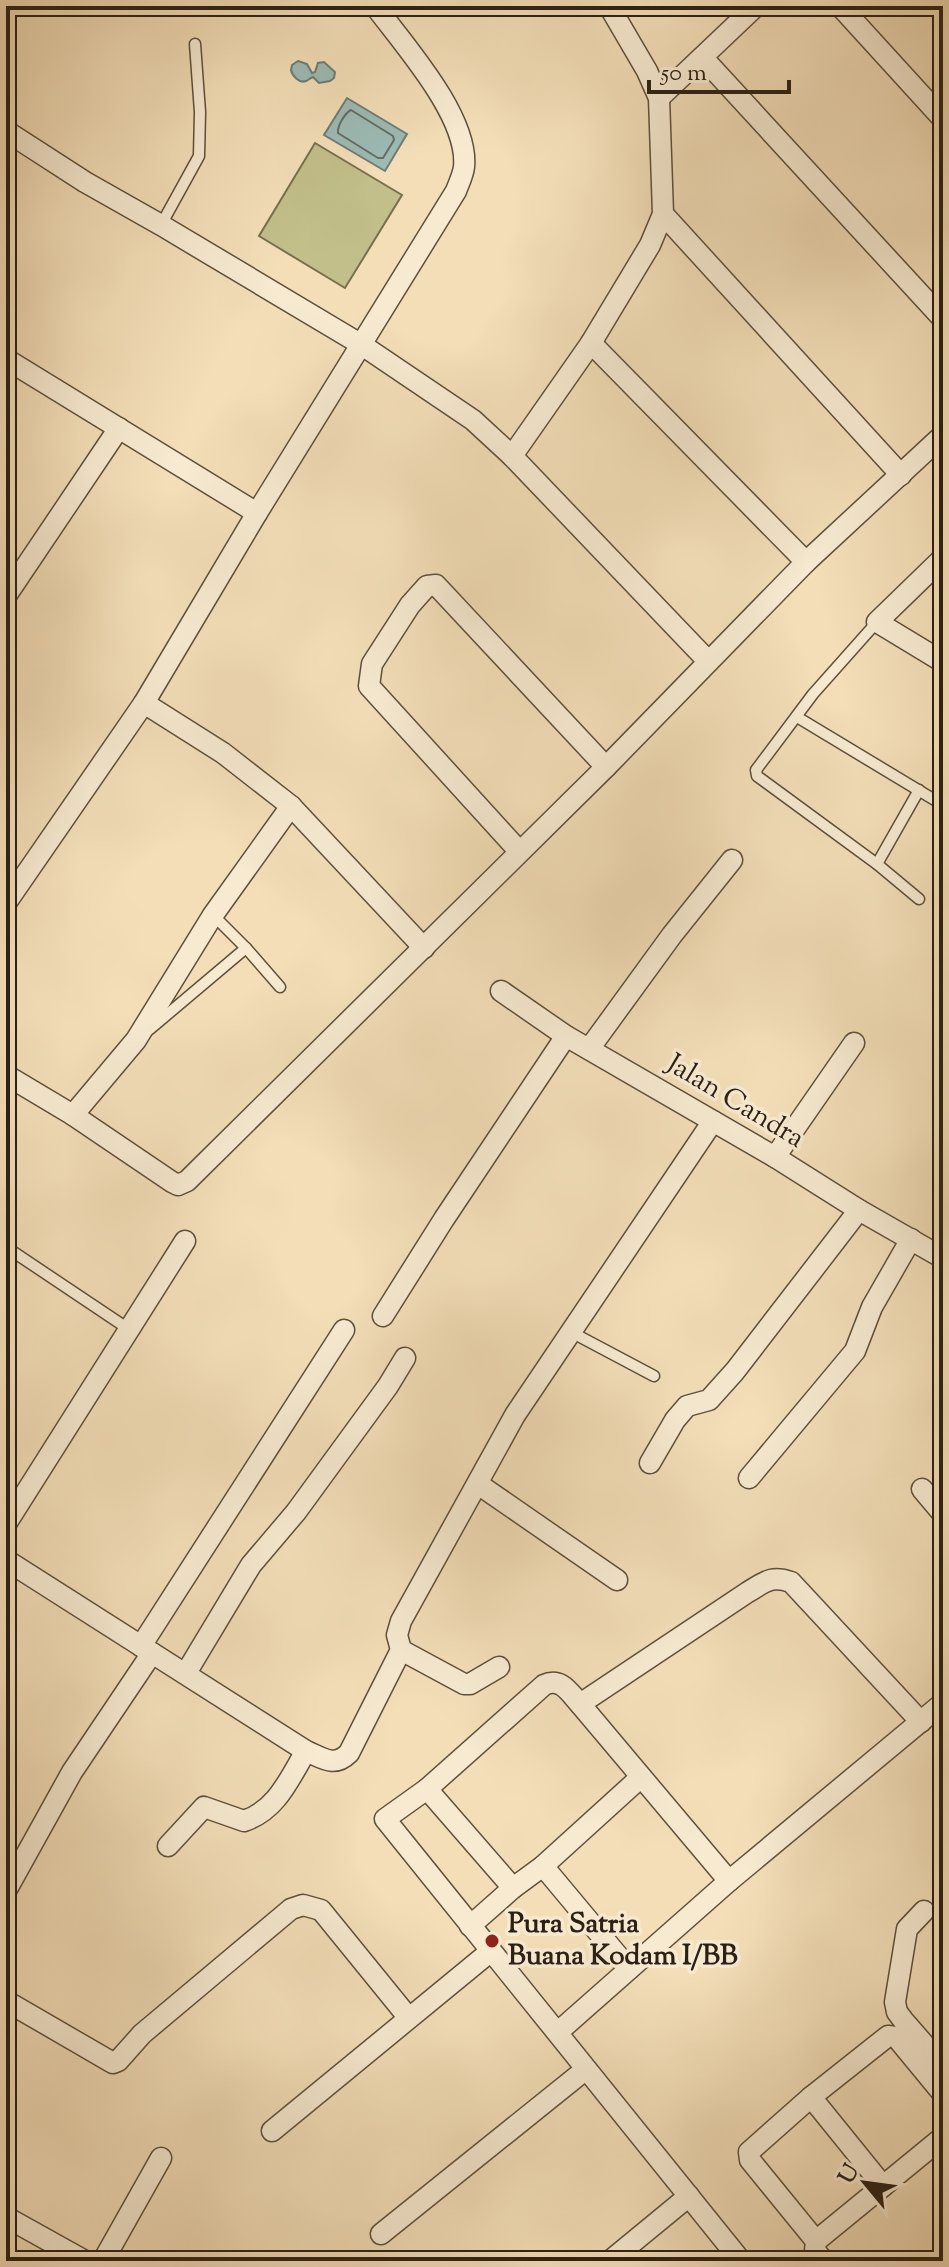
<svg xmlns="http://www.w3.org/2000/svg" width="949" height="2267" viewBox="0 0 949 2267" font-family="'Sorts Mill Goudy',serif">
<rect width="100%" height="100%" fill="#f3deb8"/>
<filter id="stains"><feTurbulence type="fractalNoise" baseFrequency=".0025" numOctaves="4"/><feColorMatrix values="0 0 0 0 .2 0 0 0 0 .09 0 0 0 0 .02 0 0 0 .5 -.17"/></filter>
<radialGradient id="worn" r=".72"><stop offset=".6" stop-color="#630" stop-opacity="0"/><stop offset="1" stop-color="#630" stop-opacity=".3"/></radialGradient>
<path fill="#c2bf8a" stroke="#76704f" stroke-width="2" d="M 315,143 L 402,195 L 345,288 L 259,236 Z"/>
<g fill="#9dbbb6" stroke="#6f7d75" stroke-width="2">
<path d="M 298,61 L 307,64 L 312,73 L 315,72 L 318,63 L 324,62 L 335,72 L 334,78 L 330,81 L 319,83 L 313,77 C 310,78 309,80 306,81 C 299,84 292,75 291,70 L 292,65 Z"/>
<path d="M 347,98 L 407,134 L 385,171 L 324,135 Z"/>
</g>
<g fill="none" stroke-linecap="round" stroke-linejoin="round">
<path stroke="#646e65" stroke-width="2" d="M 351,110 L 393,136 L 394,140 L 383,158 L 378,158 L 338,133 C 337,126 345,113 351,110 Z"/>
<g stroke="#5d503d" stroke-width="13">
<g id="service">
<path d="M 161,225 L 199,156 L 200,112 L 195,44"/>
<path d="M 877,622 L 813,694 L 756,770 L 757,776 L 877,864 L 919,899"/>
<path d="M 797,717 L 943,805"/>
<path d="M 877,864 L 919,790"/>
<path d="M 213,915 L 246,948 L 280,987"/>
<path d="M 150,1029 L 246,948"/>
<path d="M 6,1247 L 130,1330"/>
<path d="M 571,1332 L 654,1376"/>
</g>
</g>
<g stroke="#5d503d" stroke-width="23">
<g id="minor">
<path d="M 840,6 L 943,119"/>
<path d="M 703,58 L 943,319"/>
<path d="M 659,98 L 756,6"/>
<path d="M 6,131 L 85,182 L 161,225 L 362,345 L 473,420 L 512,456 L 708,661"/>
<path d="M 663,214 L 901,475"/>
<path d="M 591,343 L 806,562"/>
<path d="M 6,359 L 257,513"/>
<path d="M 512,456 L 591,343 L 650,245 L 663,214 L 659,98 L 647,71 L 609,6"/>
<path d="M 943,558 L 877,622 L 943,662"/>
<path d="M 6,596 L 119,428"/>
<path d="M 144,703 L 223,753 L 291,806 L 424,948"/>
<path d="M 519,851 L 369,686 L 372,664 L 410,605 L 427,586 L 436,585 L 606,767"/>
<path d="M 6,903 L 144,703 L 257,513 L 456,191 C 459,183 463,175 464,167 C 469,117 404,45 375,6"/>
<path d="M 501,991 L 566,1036 L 775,1157 L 859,1210 L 943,1258"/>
<path d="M 589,1049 L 672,935 L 732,860"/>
<path d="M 6,1075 L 73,1115 L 172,1182 L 178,1185 L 187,1181 L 606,767 L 806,562 L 943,435"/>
<path d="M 73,1115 L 136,1040 L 213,915 L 291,806"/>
<path d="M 775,1157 L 854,1043"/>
<path d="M 383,1316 L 444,1219 L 566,1036"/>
<path d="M 650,1463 L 675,1420 L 687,1406 L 709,1400 L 735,1371 L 859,1210"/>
<path d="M 749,1478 L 855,1351 L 872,1307 L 911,1239"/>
<path d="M 478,1484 L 617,1580"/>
<path d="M 922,1489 L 943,1514"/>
<path d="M 6,1524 L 185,1241"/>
<path d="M 6,1560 L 306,1751 C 323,1758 334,1768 349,1753 L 401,1650 L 397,1635 L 401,1621 L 515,1415 L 713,1121"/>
<path d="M 141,1646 L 344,1330"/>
<path d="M 401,1650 L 464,1684 L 470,1684 L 499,1667"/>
<path d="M 186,1673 L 251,1565 L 296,1512 L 388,1386 L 405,1358"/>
<path d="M 580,1704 L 748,1592 C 765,1582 771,1575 791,1582 L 921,1722"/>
<path d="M 427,1789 L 513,1888"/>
<path d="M 168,1846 L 204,1807 L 244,1821 C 277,1810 289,1779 306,1751"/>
<path d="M 543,1866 L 629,1969"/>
<path d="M 729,1881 L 580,1704 C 569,1692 561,1677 544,1685 L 427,1789 L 385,1819 L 741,2261"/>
<path d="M 6,1891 L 72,1772 L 152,1653"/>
<path d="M 924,1911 L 907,1929 L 895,2002 L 897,2012 L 903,2020 L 943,2066"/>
<path d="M 470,1926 L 513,1888 L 543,1866 L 641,1777"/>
<path d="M 6,2001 L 113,2063 L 118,2061 L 142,2034 L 291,1909 L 303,1905 L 321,1910 L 408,2017"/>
<path d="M 558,2032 L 729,1881 L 943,1703"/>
<path d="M 811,2097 L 883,2186"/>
<path d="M 272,2131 L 491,1951"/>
<path d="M 6,2217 L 85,2261"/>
<path d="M 381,2234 L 585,2070"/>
<path d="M 816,2241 L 750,2160 L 749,2152 L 811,2097 L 888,2036 L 896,2037 L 943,2094"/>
<path d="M 103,2261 L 161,2158"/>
<path d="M 610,2261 L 689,2196"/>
<path d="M 824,2261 L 815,2251 L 816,2241 L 943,2137"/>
</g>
</g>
<use href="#service" stroke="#f7ead1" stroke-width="10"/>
<use href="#minor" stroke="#f7ead1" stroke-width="20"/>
</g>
<circle fill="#8f2418" stroke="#f7ead1" stroke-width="3" cx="492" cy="1941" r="8"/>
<g text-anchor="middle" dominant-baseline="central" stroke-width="7" stroke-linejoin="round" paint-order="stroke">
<g font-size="28" fill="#2b2014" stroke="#f7ead1">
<text transform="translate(735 1102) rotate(31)">Jalan Candra</text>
</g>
<g font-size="28" font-weight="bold" fill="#2b2014" stroke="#f7ead1" text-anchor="start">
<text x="508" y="1925">Pura Satria<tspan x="508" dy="32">Buana Kodam I/BB</tspan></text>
</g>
</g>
<rect width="949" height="2267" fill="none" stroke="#f3deb8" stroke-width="32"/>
<rect x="8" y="8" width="933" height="2251" fill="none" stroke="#2b2014" stroke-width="4"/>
<rect x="16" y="16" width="917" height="2235" fill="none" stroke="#2b2014" stroke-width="2"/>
<g transform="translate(865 2183) rotate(299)" stroke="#f7ead1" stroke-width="6" paint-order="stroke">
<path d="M0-6L14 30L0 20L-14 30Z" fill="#2b2014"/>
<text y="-12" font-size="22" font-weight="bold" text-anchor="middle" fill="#2b2014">U</text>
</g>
<path d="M649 80v12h140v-12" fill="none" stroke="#2b2014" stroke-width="4"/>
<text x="661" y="80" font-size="24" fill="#2b2014" stroke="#f7ead1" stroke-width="6" paint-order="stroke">50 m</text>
<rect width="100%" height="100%" filter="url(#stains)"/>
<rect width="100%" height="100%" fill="url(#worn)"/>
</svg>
